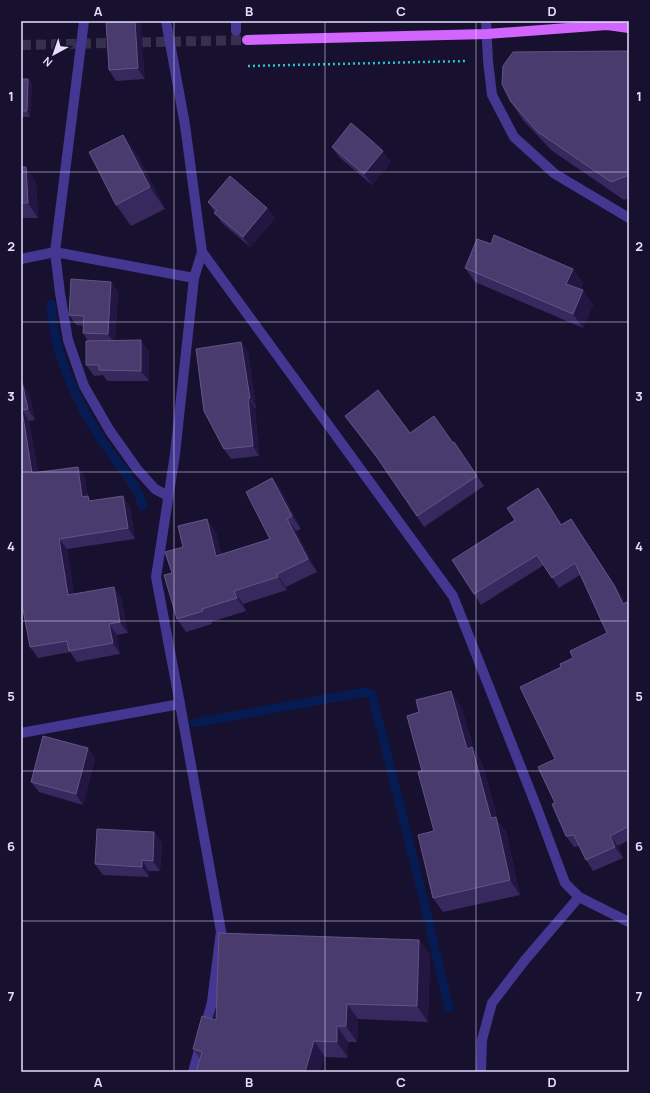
<svg xmlns="http://www.w3.org/2000/svg" width="650" height="1093" viewBox="0 0 650 1093" font-family="Manrope,sans-serif">
<rect width="100%" height="100%" fill="#18102f"/>
<g fill="none" stroke-linecap="round" stroke-linejoin="round">
<g stroke="#061b51" stroke-width="9">
<path d="M 51,304 C 53,352 76,401 102,441 C 113,457 126,472 136,489 C 139,494 141,500 143,506"/>
<path d="M 194,723 L 365,692 L 372,695 L 422,894 L 449,1008"/>
</g>
<path stroke="#372f4e" stroke-width="10" stroke-dasharray="10 5" stroke-linecap="butt" d="M 21,45 L 247,40"/>
<path stroke="#27c5ca" stroke-width="2.5" stroke-dasharray="2 3" stroke-linecap="butt" d="M 248,66 L 467,61"/>
<path stroke="#433791" stroke-width="10" d="M 236,31 L 236,21"/>
<g stroke="#433791" stroke-width="10">
<path d="M 84,21 L 55,252 L 60,293 L 68,340 L 84,386 L 110,431 L 137,469 L 155,489 L 168,496"/>
<path d="M 166,21 L 185,125 L 202,252 L 194,278 L 175,454 L 156,577 L 180,704 L 221,931 L 212,1002 L 193,1072"/>
<path d="M 486,21 L 488,61 L 492,95 L 514,137 L 555,174 L 629,218"/>
<path d="M 202,252 L 453,596 L 537,808 L 565,883 L 579,897 L 629,922"/>
<path d="M 21,259 L 55,252 L 194,278"/>
<path d="M 21,733 L 180,704"/>
<path d="M 481,1072 L 482,1040 L 492,1003 L 525,960 L 579,897"/>
</g>
<path stroke="#d365ff" stroke-width="10" d="M 247,40 L 487,34 L 607,25 L 629,28"/>
</g>
<g fill="#37285d">
<path d="M 106,21 L 145,79 L 116,81 L 109,70 Z"/>
<path d="M 629,51 L 629,198 L 624,200 L 551,150 L 523,120 L 511,102 Z"/>
<path d="M 21,79 L 28,79 L 32,84 L 30,117 L 21,117 Z"/>
<path d="M 123,135 L 138,156 L 165,209 L 131,226 L 116,205 Z"/>
<path d="M 374,144 L 391,162 L 372,185 L 339,157 L 332,147 Z"/>
<path d="M 21,167 L 36,182 L 38,218 L 21,218 Z"/>
<path d="M 208,202 L 267,208 L 275,218 L 250,247 L 222,223 Z"/>
<path d="M 491,244 L 573,269 L 583,283 L 580,290 L 593,305 L 583,328 L 475,282 L 465,268 Z"/>
<path d="M 111,282 L 118,292 L 115,340 L 149,351 L 149,381 L 107,381 L 103,375 L 94,376 L 86,365 L 88,341 L 83,333 L 83,326 L 76,325 L 69,315 Z"/>
<path d="M 241,342 L 248,352 L 256,408 L 255,408 L 259,456 L 231,459 L 224,449 Z"/>
<path d="M 21,382 L 29,393 L 35,420 L 29,421 L 38,472 L 78,467 L 85,478 L 88,497 L 91,501 L 130,507 L 135,539 L 67,549 L 74,594 L 121,597 L 128,633 L 117,635 L 120,654 L 77,662 L 70,652 L 38,658 L 30,647 Z"/>
<path d="M 345,416 L 410,433 L 453,443 L 454,442 L 484,486 L 424,527 L 379,461 L 352,426 Z"/>
<path d="M 272,478 L 281,490 L 301,529 L 296,531 L 317,572 L 286,587 L 287,590 L 243,604 L 246,611 L 211,622 L 212,624 L 186,632 L 177,619 L 172,573 L 183,547 L 216,532 L 221,554 L 270,539 Z"/>
<path d="M 538,488 L 562,524 L 571,519 L 621,595 L 625,603 L 629,601 L 629,840 L 618,846 L 623,858 L 593,871 L 586,860 L 579,846 L 574,847 L 566,836 L 555,803 L 555,759 L 561,667 L 607,633 L 580,575 L 559,588 L 544,565 L 481,605 L 474,594 L 515,520 Z"/>
<path d="M 461,706 L 474,750 L 482,762 L 498,821 L 506,832 L 520,895 L 443,912 L 433,898 L 434,831 L 422,771 Z"/>
<path d="M 88,748 L 95,759 L 83,805 L 39,792 L 31,782 Z"/>
<path d="M 154,832 L 162,843 L 160,871 L 149,871 L 149,877 L 103,875 L 95,864 Z"/>
<path d="M 419,940 L 430,955 L 428,1022 L 358,1019 L 357,1042 L 348,1042 L 348,1058 L 325,1057 L 200,1059 L 193,1049 L 216,1020 Z"/>
</g>
<g fill="#231643">
<path d="M 135,21 L 141,21 L 145,79 L 138,68 Z"/>
<path d="M 28,79 L 32,84 L 30,117 L 27,111 Z"/>
<path d="M 123,135 L 138,156 L 165,209 L 150,187 Z"/>
<path d="M 383,151 L 391,162 L 372,185 L 364,174 Z"/>
<path d="M 26,167 L 36,182 L 38,218 L 28,203 Z"/>
<path d="M 267,208 L 275,218 L 250,247 L 243,237 Z"/>
<path d="M 573,269 L 583,283 L 577,298 L 566,284 Z"/>
<path d="M 111,282 L 118,292 L 115,345 L 108,334 Z"/>
<path d="M 583,290 L 593,305 L 583,328 L 573,314 Z"/>
<path d="M 141,340 L 149,351 L 149,381 L 141,371 Z"/>
<path d="M 241,342 L 248,352 L 256,408 L 250,398 Z"/>
<path d="M 22,382 L 29,393 L 35,420 L 28,409 Z"/>
<path d="M 248,398 L 255,408 L 259,456 L 253,446 Z"/>
<path d="M 22,410 L 29,421 L 40,484 L 32,473 Z"/>
<path d="M 78,467 L 85,478 L 88,497 L 95,507 L 82,497 Z"/>
<path d="M 272,478 L 281,490 L 301,529 L 292,516 Z"/>
<path d="M 538,488 L 545,498 L 569,535 L 561,525 Z"/>
<path d="M 123,496 L 130,507 L 135,539 L 128,528 Z"/>
<path d="M 207,519 L 216,532 L 224,569 L 216,556 Z"/>
<path d="M 287,519 L 296,531 L 317,572 L 308,559 Z"/>
<path d="M 571,519 L 621,595 L 629,613 L 623,604 Z"/>
<path d="M 59,539 L 67,549 L 76,606 L 68,595 Z"/>
<path d="M 277,574 L 286,587 L 287,590 L 278,577 Z"/>
<path d="M 114,587 L 121,597 L 128,633 L 120,622 Z"/>
<path d="M 234,591 L 243,604 L 246,611 L 237,598 Z"/>
<path d="M 109,624 L 117,635 L 120,654 L 113,643 Z"/>
<path d="M 451,691 L 461,706 L 474,750 L 482,762 L 498,821 L 506,832 L 520,895 L 510,880 L 491,818 L 467,749 Z"/>
<path d="M 88,748 L 95,759 L 83,805 L 76,794 Z"/>
<path d="M 154,832 L 162,843 L 160,871 L 153,861 Z"/>
<path d="M 610,836 L 618,846 L 623,858 L 615,847 Z"/>
<path d="M 142,860 L 149,871 L 149,877 L 142,867 Z"/>
<path d="M 419,940 L 430,955 L 428,1022 L 417,1006 Z"/>
<path d="M 347,1004 L 358,1019 L 357,1042 L 346,1026 Z"/>
<path d="M 337,1026 L 348,1042 L 348,1058 L 337,1042 Z"/>
<path d="M 314,1041 L 325,1057 L 320,1072 L 305,1072 Z"/>
</g>
<g fill="#4a3b6f" stroke="#625585">
<path d="M 106,21 L 135,21 L 138,68 L 109,70 Z"/>
<path d="M 629,51 L 629,175 L 611,182 L 538,132 L 511,102 L 502,84 L 503,66 L 513,52 Z"/>
<path d="M 21,79 L 28,79 L 27,111 L 21,111 Z"/>
<path d="M 351,123 L 372,141 L 383,151 L 364,174 L 332,147 Z"/>
<path d="M 123,135 L 150,187 L 116,205 L 89,152 Z"/>
<path d="M 21,167 L 26,167 L 28,203 L 21,203 Z"/>
<path d="M 230,176 L 267,208 L 243,237 L 214,213 L 217,210 L 208,202 Z"/>
<path d="M 494,235 L 573,269 L 566,284 L 583,290 L 573,314 L 465,268 L 477,239 L 491,244 Z"/>
<path d="M 71,279 L 111,282 L 108,334 L 83,333 L 84,316 L 69,315 Z"/>
<path d="M 141,340 L 141,371 L 99,370 L 99,365 L 86,365 L 86,341 Z"/>
<path d="M 241,342 L 250,398 L 248,398 L 253,446 L 224,449 L 204,411 L 196,349 Z"/>
<path d="M 21,382 L 22,382 L 28,409 L 22,410 L 32,473 L 78,467 L 82,497 L 88,496 L 89,501 L 123,496 L 128,528 L 59,539 L 68,595 L 114,587 L 120,622 L 109,624 L 113,643 L 69,651 L 67,641 L 30,647 L 21,599 Z"/>
<path d="M 378,390 L 410,433 L 434,416 L 453,443 L 454,442 L 477,476 L 417,516 L 374,453 L 345,416 Z"/>
<path d="M 272,478 L 292,516 L 287,519 L 308,559 L 277,574 L 278,577 L 234,591 L 237,598 L 202,609 L 203,611 L 177,619 L 164,575 L 172,573 L 165,552 L 183,547 L 178,526 L 207,519 L 216,556 L 270,539 L 246,492 Z"/>
<path d="M 538,488 L 561,525 L 571,519 L 614,585 L 623,604 L 629,601 L 629,826 L 610,836 L 615,847 L 586,860 L 574,835 L 566,836 L 552,804 L 555,803 L 538,767 L 555,759 L 520,687 L 561,667 L 560,664 L 573,658 L 570,651 L 607,633 L 575,563 L 552,578 L 537,555 L 474,594 L 452,560 L 515,520 L 507,508 Z"/>
<path d="M 451,691 L 467,749 L 472,747 L 491,818 L 496,817 L 510,880 L 433,898 L 418,835 L 434,831 L 418,772 L 422,771 L 407,716 L 419,712 L 416,700 Z"/>
<path d="M 43,736 L 88,748 L 76,794 L 31,782 Z"/>
<path d="M 97,829 L 154,832 L 153,861 L 142,860 L 142,867 L 95,864 Z"/>
<path d="M 219,933 L 419,940 L 417,1006 L 347,1004 L 346,1026 L 337,1026 L 337,1042 L 314,1041 L 305,1072 L 196,1072 L 202,1052 L 193,1049 L 202,1016 L 216,1020 Z"/>
</g>
<path fill="none" stroke="#e4deff" stroke-width="1" stroke-opacity="0.55" d="M 174,21 L 174,1072M 325,21 L 325,1072M 476,21 L 476,1072M 21,172 L 629,172M 21,322 L 629,322M 21,472 L 629,472M 21,621 L 629,621M 21,771 L 629,771M 21,921 L 629,921"/>
<rect width="650" height="1093" fill="none" stroke="#18102f" stroke-width="44"/>
<g transform="translate(54 54) rotate(220)" stroke="#18102f" stroke-width="3" paint-order="stroke">
<path d="M0-3L7 15L0 10L-7 15Z" fill="#e4deff"/>
<text y="-6" font-size="11" font-weight="bold" text-anchor="middle" fill="#e4deff">N</text>
</g>
<rect x="22" y="22" width="606" height="1049" fill="none" stroke="#e4deff" stroke-width="1.5"/>
<g font-size="13" text-anchor="middle" font-weight="bold" fill="#e4deff">
<text x="98" y="16">A</text>
<text x="249" y="16">B</text>
<text x="401" y="16">C</text>
<text x="552" y="16">D</text>
<text x="11" y="101">1</text>
<text x="639" y="101">1</text>
<text x="11" y="251">2</text>
<text x="639" y="251">2</text>
<text x="11" y="401">3</text>
<text x="639" y="401">3</text>
<text x="11" y="551">4</text>
<text x="639" y="551">4</text>
<text x="11" y="701">5</text>
<text x="639" y="701">5</text>
<text x="11" y="851">6</text>
<text x="639" y="851">6</text>
<text x="11" y="1001">7</text>
<text x="639" y="1001">7</text>
<text x="98" y="1087">A</text>
<text x="249" y="1087">B</text>
<text x="401" y="1087">C</text>
<text x="552" y="1087">D</text>
</g>
</svg>
